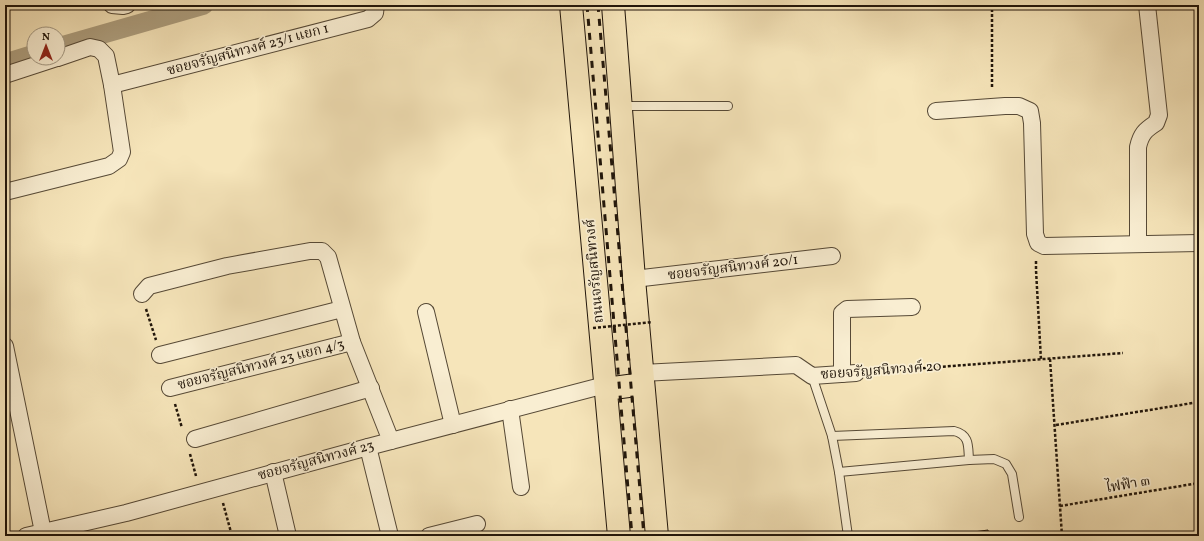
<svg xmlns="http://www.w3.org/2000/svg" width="1204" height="541" viewBox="0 0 1204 541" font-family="Vollkorn,'Noto Serif Thai',serif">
<rect width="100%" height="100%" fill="#f6e5ba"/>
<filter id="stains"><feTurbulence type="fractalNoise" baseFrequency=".005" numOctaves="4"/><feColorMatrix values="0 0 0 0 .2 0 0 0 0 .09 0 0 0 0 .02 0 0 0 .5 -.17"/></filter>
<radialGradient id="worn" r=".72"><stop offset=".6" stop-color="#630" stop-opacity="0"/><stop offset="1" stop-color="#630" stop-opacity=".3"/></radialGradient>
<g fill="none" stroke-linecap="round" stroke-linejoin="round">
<g stroke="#ad9e7e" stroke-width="19">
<path d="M 58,47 L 204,5"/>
<path d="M 5,63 L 34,54"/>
</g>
</g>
<path fill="#8f8166" stroke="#20150a" d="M 988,530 L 989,536 L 945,536 Z"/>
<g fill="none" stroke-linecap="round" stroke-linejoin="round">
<g stroke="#564936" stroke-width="10">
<g id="lane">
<path d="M 621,106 L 728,106"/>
<path d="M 812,376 L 832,436 L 839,472 L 848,536"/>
<path d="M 832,436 L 954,431 C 970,435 968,446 969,460 L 839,472"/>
<path d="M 969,460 L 994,459 L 1006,464 L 1012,474 L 1019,517"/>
</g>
</g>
<g stroke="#564936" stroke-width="18">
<g id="street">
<path d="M 112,5 L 123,6 L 127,5"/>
<path d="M 5,75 L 57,58"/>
<path d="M 112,85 L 368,19 L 375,13 L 376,5"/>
<path d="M 936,111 L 1005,106 L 1019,106 L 1030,111 L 1032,123 L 1035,234 L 1038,243 L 1044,246 L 1199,243"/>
<path d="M 5,192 L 109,166 L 119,159 L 122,152 L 112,85 L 106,56 L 99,49 L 90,47 L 58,58"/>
<path d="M 1138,244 L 1138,147 C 1141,134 1145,130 1156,123 L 1159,115 L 1147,5"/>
<path d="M 634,279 L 832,256"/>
<path d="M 142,294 L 149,286 L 227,266 L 310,251 L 322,251 L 328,257 L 352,342 L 391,441"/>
<path d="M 426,312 L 453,425"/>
<path d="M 5,346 L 43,532"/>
<path d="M 160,355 L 342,309"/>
<path d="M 642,373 L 796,365 L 812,376 L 856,373"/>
<path d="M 842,374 L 842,313 L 847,309 L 912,307"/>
<path d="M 170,388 L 352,342"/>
<path d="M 510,409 L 521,487"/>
<path d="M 195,439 L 371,388"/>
<path d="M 368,447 L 390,536"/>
<path d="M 273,472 L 288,536"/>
<path d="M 26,536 L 126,513 L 368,447 L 605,385"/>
<path d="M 429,536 L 477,524"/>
</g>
</g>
<g stroke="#20150a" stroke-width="24">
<g id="primary">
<path d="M 571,5 L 619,536"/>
<path d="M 613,5 L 634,279 L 657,536"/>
<path d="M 606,389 L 643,384"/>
</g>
</g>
<g stroke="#20150a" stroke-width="2.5" stroke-dasharray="3 2" stroke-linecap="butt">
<path d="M 992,87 L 992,5"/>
<path d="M 1036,261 L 1036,270 L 1041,360"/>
<path d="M 146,309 L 156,340"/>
<path d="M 1050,359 L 1062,536"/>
<path d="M 873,372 L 1123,353"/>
<path d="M 175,404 L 182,428"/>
<path d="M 1056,425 L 1199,402"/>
<path d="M 190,454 L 196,476"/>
<path d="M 223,503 L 232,536"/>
<path d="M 1060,506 L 1199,483"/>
</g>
<use href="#lane" stroke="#f9eed2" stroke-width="8"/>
<use href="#street" stroke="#f9eed2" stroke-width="16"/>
<use href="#primary" stroke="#f6e5ba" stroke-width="22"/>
<g stroke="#20150a" stroke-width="3" stroke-dasharray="7 7" stroke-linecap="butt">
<path d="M 587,5 L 632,536"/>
<path d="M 598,5 L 644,536"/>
</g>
<path stroke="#20150a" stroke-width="2.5" stroke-dasharray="3 2" stroke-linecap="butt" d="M 593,328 L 652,322"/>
</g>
<g text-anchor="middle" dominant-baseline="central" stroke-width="3.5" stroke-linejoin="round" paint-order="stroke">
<g font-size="14" fill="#20150a" stroke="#f9eed2">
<text transform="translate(248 50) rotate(-15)">ซอยจรัญสนิทวงศ์ 23/1 แยก 1</text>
<text transform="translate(733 268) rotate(-7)">ซอยจรัญสนิทวงศ์ 20/1</text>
<text transform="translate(595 271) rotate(-95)">ถนนจรัญสนิทวงศ์</text>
<text transform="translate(261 365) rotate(-14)">ซอยจรัญสนิทวงศ์ 23 แยก 4/3</text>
<text transform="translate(881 371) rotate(-4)">ซอยจรัญสนิทวงศ์ 20</text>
<text transform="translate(316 461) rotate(-15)">ซอยจรัญสนิทวงศ์ 23</text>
<text transform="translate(1128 485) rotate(-10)">ไฟฟ้า ๓</text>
</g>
</g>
<rect width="1204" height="541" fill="none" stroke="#f6e5ba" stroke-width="20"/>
<rect x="6" y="6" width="1192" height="529" fill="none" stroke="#20150a" stroke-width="2"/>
<rect x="10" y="10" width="1184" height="521" fill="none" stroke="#20150a"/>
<g transform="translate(46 46)"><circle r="19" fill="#f9eed2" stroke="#a29782"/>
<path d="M0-3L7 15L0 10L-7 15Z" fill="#8f2418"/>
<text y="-6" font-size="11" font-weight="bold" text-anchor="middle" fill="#20150a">N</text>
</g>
<rect width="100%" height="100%" filter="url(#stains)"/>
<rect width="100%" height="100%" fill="url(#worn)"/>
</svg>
